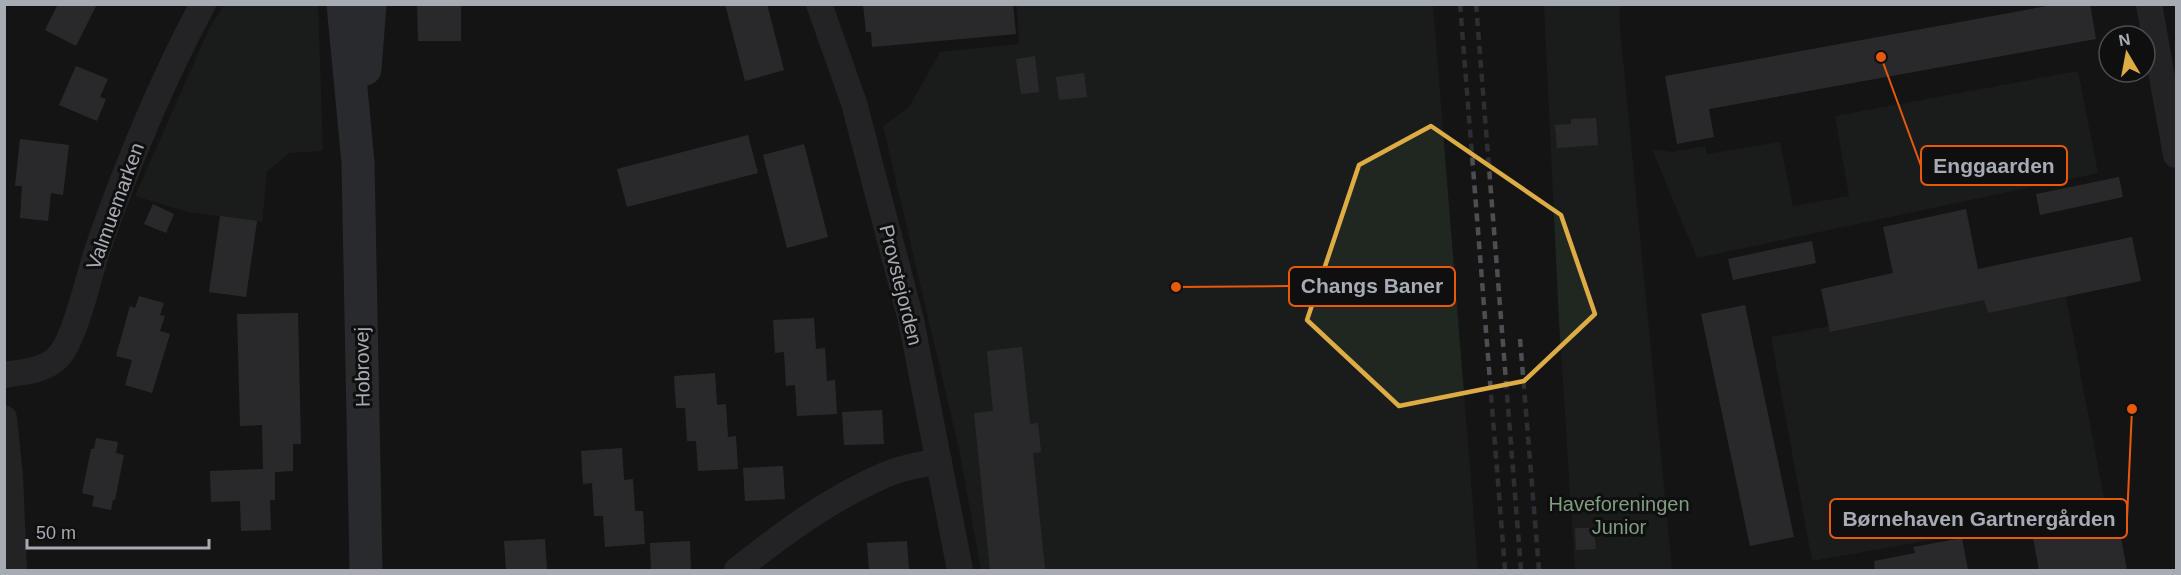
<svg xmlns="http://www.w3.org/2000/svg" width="2181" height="575" viewBox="0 0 2181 575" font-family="Helvetica,sans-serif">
<rect width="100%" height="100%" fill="#141415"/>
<g fill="#202721">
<path d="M 224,5 L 318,5 L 323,151 L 289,153 L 267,172 L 262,222 L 188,212 L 135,196 L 209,29 Z"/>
<path d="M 1017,5 L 1433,5 L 1478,570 L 981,570 L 959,449 L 883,126 L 909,107 L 940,52 L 1019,44 Z"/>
<path d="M 1544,5 L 1619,5 L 1620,28 L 1672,570 L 1575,570 L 1559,321 Z"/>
<path d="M 2078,71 L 2098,173 L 1697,258 L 1652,149 L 1672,152 L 1705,146 L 1707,154 L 1780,142 L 1793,206 L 1849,196 L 1835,116 Z"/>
<path d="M 2066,297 L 2106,509 L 1812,561 L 1771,337 L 1829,326 L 1831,332 L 1984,300 L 1988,313 Z"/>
</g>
<g fill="#434448">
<path d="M 58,4 L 97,4 L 76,46 L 45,30 Z"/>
<path d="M 417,4 L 461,4 L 461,41 L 418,41 Z"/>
<path d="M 725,4 L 767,4 L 784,70 L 745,81 Z"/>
<path d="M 863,4 L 1013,4 L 1016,34 L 872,47 L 871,32 L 866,32 Z"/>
<path d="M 2058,4 L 2090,4 L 2096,39 L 1709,109 L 1714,137 L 1677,144 L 1665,76 Z"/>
<path d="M 1035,56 L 1039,92 L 1021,94 L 1016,59 Z"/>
<path d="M 76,66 L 108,79 L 100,97 L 106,99 L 97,121 L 59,105 Z"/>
<path d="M 1084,73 L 1087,97 L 1059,100 L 1056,77 Z"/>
<path d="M 1596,118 L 1598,145 L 1557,148 L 1555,125 L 1571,124 L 1571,119 Z"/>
<path d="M 748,135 L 758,173 L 627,207 L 617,169 Z"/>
<path d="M 20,139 L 69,145 L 63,195 L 51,193 L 48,221 L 20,218 L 22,186 L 15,186 Z"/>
<path d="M 804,144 L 828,237 L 787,248 L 763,155 Z"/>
<path d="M 2119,177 L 2123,197 L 2040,215 L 2036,194 Z"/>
<path d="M 153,204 L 174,214 L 166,233 L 144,224 Z"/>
<path d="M 1966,209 L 1978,269 L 2132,237 L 2141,281 L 1988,313 L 1984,300 L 1830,332 L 1821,289 L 1893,273 L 1883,227 Z"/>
<path d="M 220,216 L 257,221 L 246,297 L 209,292 Z"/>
<path d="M 1812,241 L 1816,263 L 1733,280 L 1728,259 Z"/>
<path d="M 139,296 L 164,303 L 160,315 L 165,316 L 160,331 L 170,334 L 152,393 L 125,385 L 132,360 L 116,356 L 130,306 L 135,308 Z"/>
<path d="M 1745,305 L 1794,537 L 1750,546 L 1701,314 Z"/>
<path d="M 298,313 L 301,444 L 293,444 L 293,471 L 275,472 L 275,500 L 270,500 L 271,530 L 241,531 L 240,501 L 211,502 L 210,471 L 263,469 L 262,425 L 240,426 L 237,314 Z"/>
<path d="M 814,318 L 816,349 L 825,348 L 827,381 L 835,380 L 837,414 L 797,416 L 795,385 L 786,386 L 784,352 L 775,353 L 773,320 Z"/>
<path d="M 1022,347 L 1030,424 L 1038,423 L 1041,452 L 1033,453 L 1045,569 L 990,570 L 974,413 L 993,411 L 987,351 Z"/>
<path d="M 715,373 L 717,405 L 726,404 L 728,437 L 736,436 L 738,469 L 698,471 L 696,441 L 687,441 L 685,408 L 676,408 L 674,376 Z"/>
<path d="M 882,410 L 884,444 L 844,445 L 842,412 Z"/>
<path d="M 96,438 L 118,442 L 116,453 L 124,455 L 115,500 L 113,500 L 111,510 L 92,506 L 94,496 L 82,493 L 91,449 L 94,449 Z"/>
<path d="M 622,448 L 624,480 L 633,479 L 635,511 L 643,511 L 645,544 L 605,547 L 603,516 L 594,516 L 592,483 L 583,484 L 581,451 Z"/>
<path d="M 783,466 L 785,499 L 745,501 L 743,468 Z"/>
<path d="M 2118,522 L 2127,570 L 2039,570 L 2033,538 Z"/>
<path d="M 1575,528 L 1594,528 L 1596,549 L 1576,550 Z"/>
<path d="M 1962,538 L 1968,570 L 1875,570 L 1874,561 L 1915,553 L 1913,547 Z"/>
<path d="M 545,539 L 547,570 L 506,570 L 504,541 Z"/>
<path d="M 690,541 L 691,570 L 651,570 L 650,543 Z"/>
<path d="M 907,541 L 909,570 L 869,570 L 867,543 Z"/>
</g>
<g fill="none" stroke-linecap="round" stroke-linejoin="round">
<g stroke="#35363a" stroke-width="26">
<path d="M 819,4 L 854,103 L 911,320 L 960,570"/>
<path d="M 2149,4 L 2176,155"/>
<path d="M 4,375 C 22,372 43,371 56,359 C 75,343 89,274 98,248 C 127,165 161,82 203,4"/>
<path d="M 4,418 L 10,476 L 14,570"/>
<path d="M 737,570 C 782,534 831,498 885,475 C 902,467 921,465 939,461"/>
</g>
<g stroke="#43454a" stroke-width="33">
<path d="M 343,4 L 358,163 L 366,570"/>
<path d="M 365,69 L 370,4"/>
</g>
<g stroke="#4c4e53" stroke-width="4.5" stroke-dasharray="8 6" stroke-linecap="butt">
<path d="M 1460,4 L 1505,570"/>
<path d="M 1476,4 L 1521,570"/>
<path d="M 1520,339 L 1539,570"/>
</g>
</g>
<path d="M0 0H2181V575H0ZM 1431,126 L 1561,215 L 1595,314 L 1524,381 L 1399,406 L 1307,320 L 1359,165 Z" fill="#141415" fill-opacity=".55" fill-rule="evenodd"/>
<path fill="none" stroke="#ddac44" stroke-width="4.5" stroke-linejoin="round" d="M 1431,126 L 1561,215 L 1595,314 L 1524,381 L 1399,406 L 1307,320 L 1359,165 Z"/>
<g text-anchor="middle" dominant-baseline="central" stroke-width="6" stroke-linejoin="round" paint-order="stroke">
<g font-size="20" fill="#a7abb4" stroke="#0f0f10">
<text transform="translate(115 206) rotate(-70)">Valmuemarken</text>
<text transform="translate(901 285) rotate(76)">Provstejorden</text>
<text transform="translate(362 367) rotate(-91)">Hobrovej</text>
</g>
<g font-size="20" fill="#809d82" stroke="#0f0f10">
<text x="1619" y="504">Haveforeningen<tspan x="1619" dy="23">Junior</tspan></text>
</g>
</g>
<path fill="none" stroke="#e8590c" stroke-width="2" d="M1881 57L1921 166M1176 287L1289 286M2132 409L2127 519"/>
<g fill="#e8590c" stroke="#0f0f10" stroke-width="2">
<circle cx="1881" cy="57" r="6"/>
<circle cx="1176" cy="287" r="6"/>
<circle cx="2132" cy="409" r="6"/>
</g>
<g fill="#0f0f10" stroke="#e8590c" stroke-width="2">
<rect x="1921" y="146" width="146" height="39" rx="6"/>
<rect x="1289" y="267" width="166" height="39" rx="6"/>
<rect x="1830" y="499" width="297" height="39" rx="6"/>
</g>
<g font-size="21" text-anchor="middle" font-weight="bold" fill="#a7abb4">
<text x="1994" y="173">Enggaarden</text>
<text x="1372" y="293">Changs Baner</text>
<text x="1979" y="526">Børnehaven Gartnergården</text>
</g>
<rect width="2181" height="575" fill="none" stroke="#a7abb4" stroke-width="12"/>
<g transform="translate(2127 54) rotate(350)"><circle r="28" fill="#0f0f10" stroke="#4c4d52" stroke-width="1.5"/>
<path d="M0-4.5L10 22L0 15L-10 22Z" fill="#ddac44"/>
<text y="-9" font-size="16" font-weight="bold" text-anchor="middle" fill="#a7abb4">N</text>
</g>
<path d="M27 539v9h182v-9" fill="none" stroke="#a7abb4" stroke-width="3"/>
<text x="36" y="539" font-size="18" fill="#a7abb4" stroke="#0f0f10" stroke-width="4.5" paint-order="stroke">50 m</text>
</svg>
